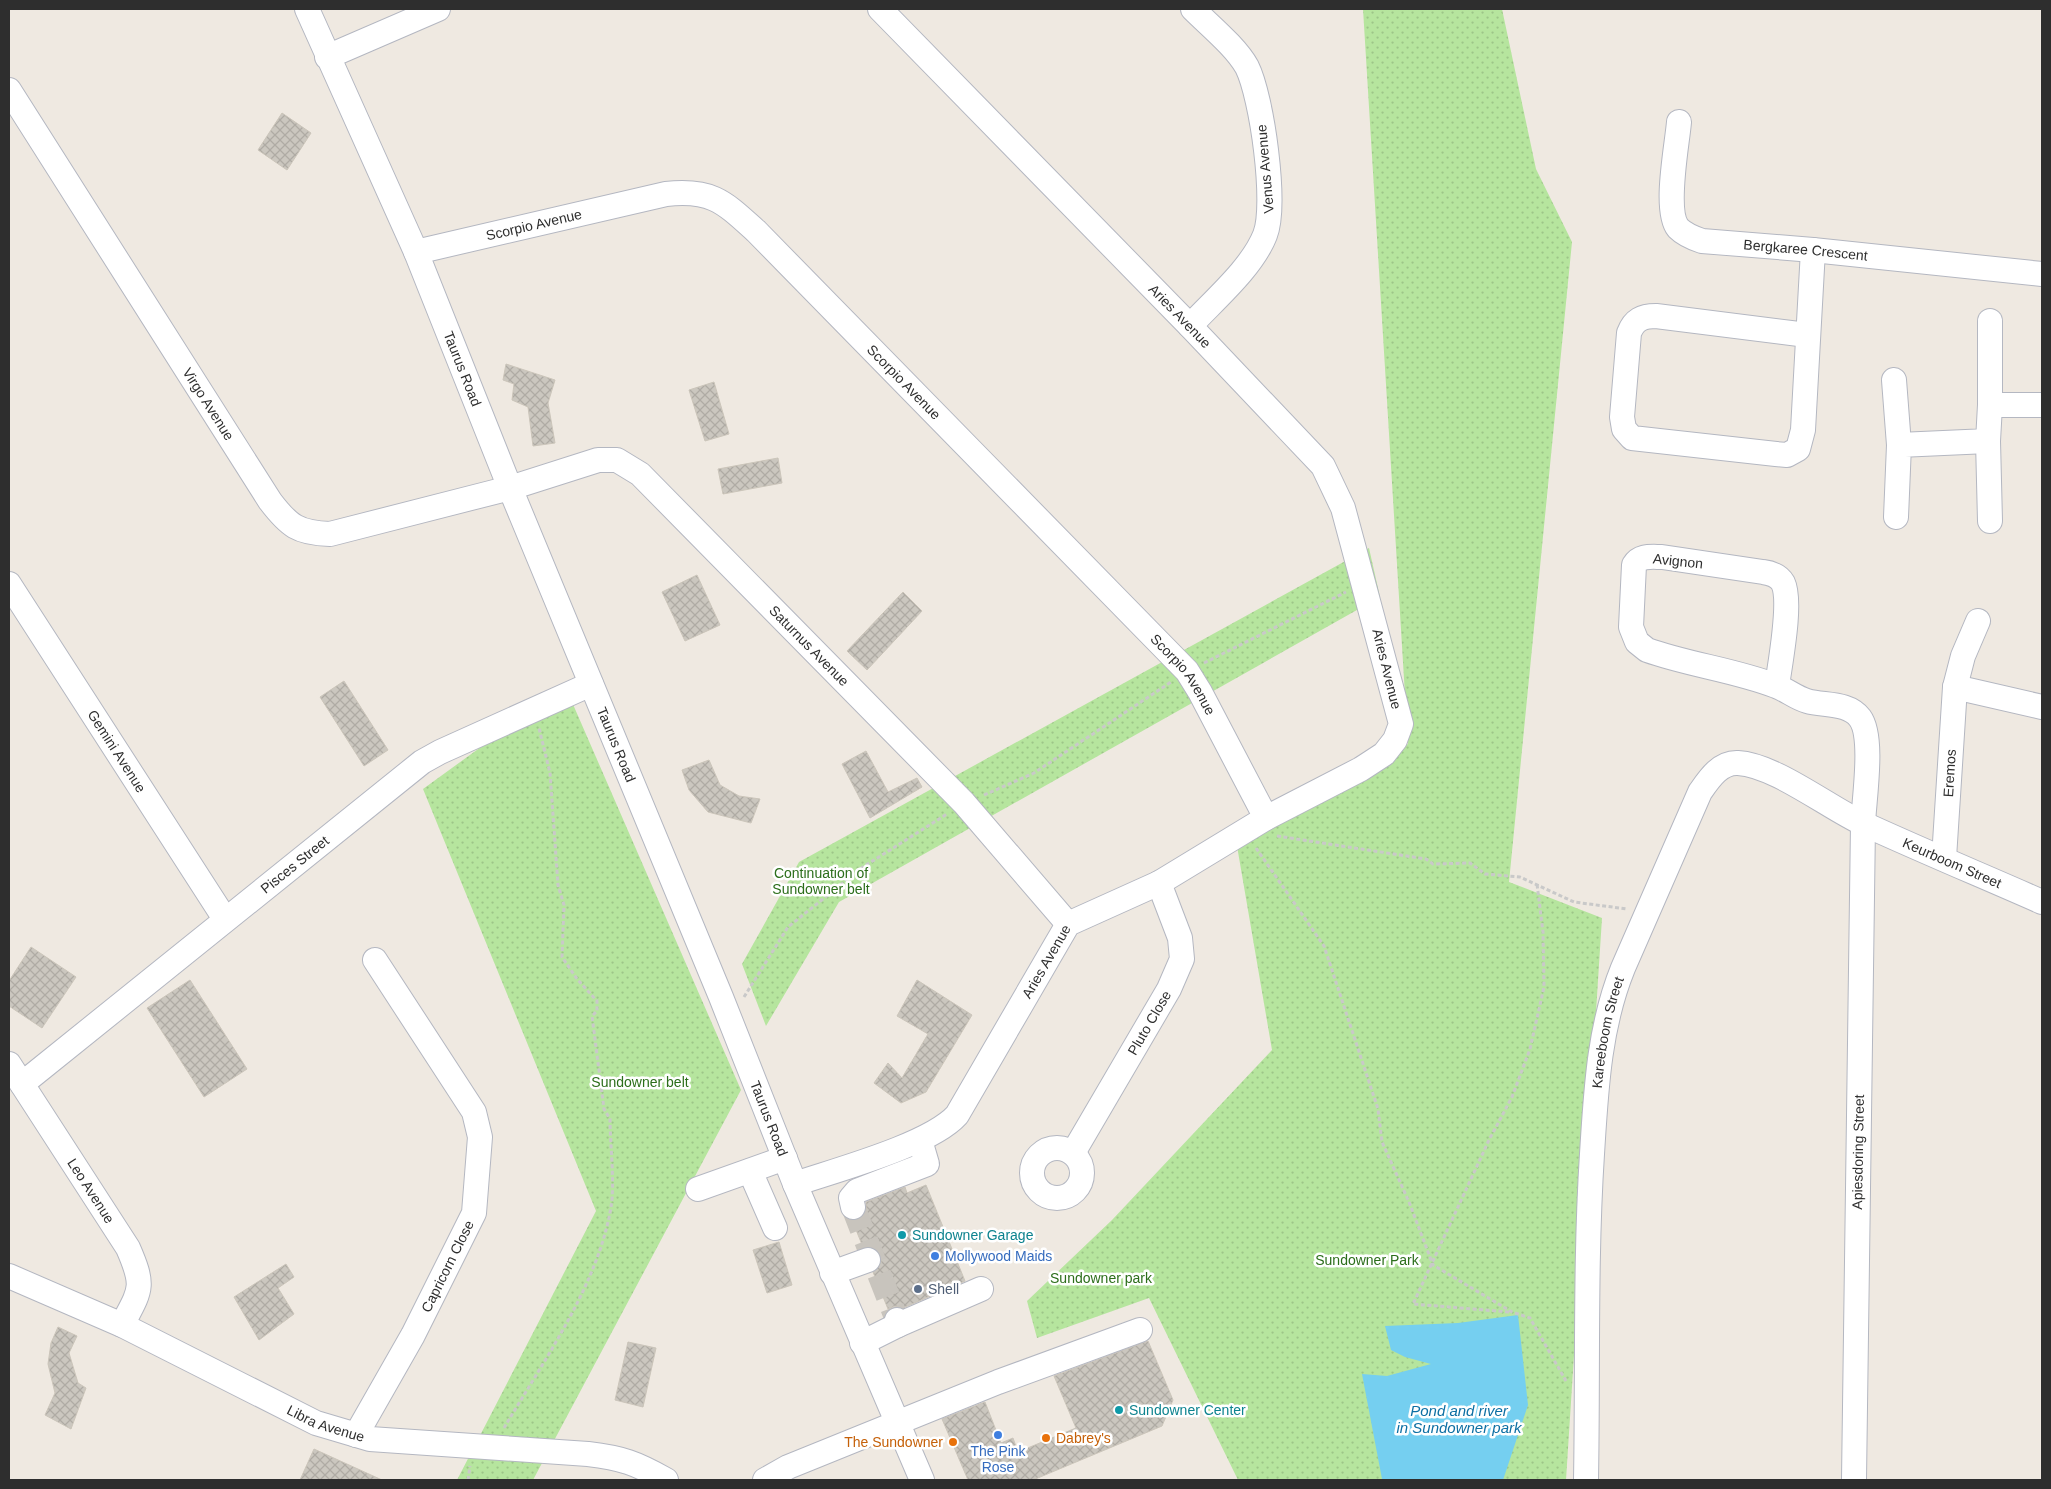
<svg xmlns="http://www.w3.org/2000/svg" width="2051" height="1489" viewBox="0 0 2051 1489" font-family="Arial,sans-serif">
<defs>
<pattern id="park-dots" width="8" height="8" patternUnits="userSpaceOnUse" patternTransform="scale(1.25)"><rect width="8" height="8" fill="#b6e59e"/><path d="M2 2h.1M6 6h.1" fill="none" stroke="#9dc588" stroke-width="1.8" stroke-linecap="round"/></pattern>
<pattern id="building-cross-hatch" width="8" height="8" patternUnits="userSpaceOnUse" patternTransform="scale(1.25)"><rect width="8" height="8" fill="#cbc7bf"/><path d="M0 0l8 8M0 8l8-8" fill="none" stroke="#afaba4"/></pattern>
</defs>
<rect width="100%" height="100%" fill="#efe9e1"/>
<g fill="url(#park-dots)">
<path d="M 1363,9 L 1502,9 L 1536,169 L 1572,242 L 1509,882 L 1602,918 L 1566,1480 L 1238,1480 L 1149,1298 L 1037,1338 L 1027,1301 L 1112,1220 L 1272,1050 L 1237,846 L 1408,744 Z"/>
<path d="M 1369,548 L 1380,597 L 839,902 L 766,1026 L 742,964 L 799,862 Z"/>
<path d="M 565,686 L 741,1090 L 533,1480 L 457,1480 L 596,1211 L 423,789 Z"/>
</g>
<path fill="#75cff0" d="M 1518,1315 L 1528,1405 L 1503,1480 L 1382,1479 L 1362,1374 L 1387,1376 L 1431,1364 L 1405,1357 L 1391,1350 L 1385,1326 L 1458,1323 Z"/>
<g fill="url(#building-cross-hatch)" stroke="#cbc5ba">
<path d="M 282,113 L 311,133 L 287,170 L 258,150 Z"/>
<path d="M 506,364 L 555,380 L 548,403 L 555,443 L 533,446 L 528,407 L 512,400 L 514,384 L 503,380 Z"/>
<path d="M 714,382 L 729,434 L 705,441 L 689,390 Z"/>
<path d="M 778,458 L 782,483 L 723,494 L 718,469 Z"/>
<path d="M 697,575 L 720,625 L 685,641 L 662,592 Z"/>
<path d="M 903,592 L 922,611 L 867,670 L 847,651 Z"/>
<path d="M 344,681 L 388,750 L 364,766 L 320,697 Z"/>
<path d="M 866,751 L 888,792 L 917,778 L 922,787 L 870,818 L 842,764 Z"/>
<path d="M 709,760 L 720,785 L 739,796 L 760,799 L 751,823 L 708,812 L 689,790 L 682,770 Z"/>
<path d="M 31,947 L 76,977 L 42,1028 L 9,1006 L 9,981 Z"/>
<path d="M 190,980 L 247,1069 L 204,1097 L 147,1008 Z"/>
<path d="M 917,980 L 972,1015 L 926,1092 L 901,1103 L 874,1083 L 888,1063 L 902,1078 L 928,1034 L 897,1016 Z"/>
<path d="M 926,1185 L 965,1281 L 903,1308 L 895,1306 L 888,1309 L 873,1272 L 881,1263 L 881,1255 L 871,1247 L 863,1247 L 852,1220 L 863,1217 L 866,1211 L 866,1202 L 905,1187 L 907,1193 Z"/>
<path d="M 779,1242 L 792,1285 L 767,1293 L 753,1250 Z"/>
<path d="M 286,1264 L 294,1277 L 278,1288 L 294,1314 L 259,1340 L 234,1297 Z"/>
<path d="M 58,1327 L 77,1336 L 69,1353 L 78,1383 L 86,1388 L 71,1429 L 45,1415 L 55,1393 L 48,1364 L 51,1343 Z"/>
<path d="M 1148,1341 L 1173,1400 L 1162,1426 L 1033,1480 L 968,1480 L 942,1419 L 985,1402 L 1001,1443 L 1013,1438 L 1018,1452 L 1076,1428 L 1054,1376 Z"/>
<path d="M 628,1342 L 656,1348 L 643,1407 L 615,1400 Z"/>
<path d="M 314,1449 L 382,1480 L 300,1480 Z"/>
</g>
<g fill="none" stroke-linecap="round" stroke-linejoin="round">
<path stroke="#c8c4bd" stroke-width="24" stroke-dasharray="24 12" stroke-linecap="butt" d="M 853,1207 L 897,1320"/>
<g stroke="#b4b7c1" stroke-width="26">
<g id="minor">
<path id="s1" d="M 307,9 L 416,252 L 510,488 L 721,997 L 795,1184 L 922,1480"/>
<path d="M 327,57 L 438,9"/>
<path id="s2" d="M 9,90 L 270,501 C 289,526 298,533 330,534 L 510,488 L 598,460 L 617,460 L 640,474 L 964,803 L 1068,924"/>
<path id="s3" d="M 1679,122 C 1677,146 1664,210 1678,228 C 1685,235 1693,238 1702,241 L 1813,250 L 2042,274"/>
<path id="s4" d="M 416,252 L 666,194 C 712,189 724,202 756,231 L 1187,671 L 1200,692 L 1266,818"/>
<path d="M 1990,321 L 1990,405"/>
<path d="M 1190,326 C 1214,300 1252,268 1265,235 C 1277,205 1262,97 1247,67 C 1236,47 1209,25 1193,9"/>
<path d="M 1807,335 L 1656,316 C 1642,316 1634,320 1629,333 L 1622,417 L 1624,429 L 1632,438 L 1776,454 L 1787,455 L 1798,449 L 1803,430 L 1813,250"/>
<path d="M 1894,380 L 1899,445"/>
<path d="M 1988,441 L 1990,521"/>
<path d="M 1896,517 L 1899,445 L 1988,441 L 1990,405 L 2042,405"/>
<path id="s5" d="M 9,584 L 225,919"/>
<path d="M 1777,686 C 1780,663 1792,602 1783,583 C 1779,576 1771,573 1763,572 L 1662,557 C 1651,557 1640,555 1634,565 L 1631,627 L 1637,642 L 1647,650 C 1689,665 1735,670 1776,686 C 1787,690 1796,698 1807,701 C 1824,706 1848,702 1860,718 C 1874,737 1864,799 1863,824 L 1854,1480"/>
<path d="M 1955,687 L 2042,707"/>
<path id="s6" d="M 1944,858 L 1955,687 L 1963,656 L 1978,621"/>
<path id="s7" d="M 9,1064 L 128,1248 C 145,1287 141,1289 122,1325"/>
<path id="s8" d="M 22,1084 L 422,762 L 440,752 L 591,684"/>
<circle cx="1057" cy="1173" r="25"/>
<path id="s9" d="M 1073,1153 L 1169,989 L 1182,959 L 1180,938 L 1159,883"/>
<path d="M 750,1171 L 775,1228"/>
<path id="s10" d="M 795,1184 C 836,1170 930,1145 957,1115 L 1068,924 L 1159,883 L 1266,818 L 1361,769 L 1384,754 L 1395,740 L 1401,724 L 1343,508 L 1323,466 L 1190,326 L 880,9"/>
<path d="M 698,1189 L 785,1158"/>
<path d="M 853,1207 L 851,1198 L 857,1191 L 927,1164 L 920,1140"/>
<path d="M 832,1273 L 868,1260"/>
<path id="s11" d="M 9,1276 L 122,1325 L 316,1423 L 370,1439 L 588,1454 C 622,1458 636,1463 666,1480"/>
<path d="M 897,1320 L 898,1325 L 981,1289"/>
<path d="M 862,1343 L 898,1325"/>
<path id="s12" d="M 356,1435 L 413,1335 L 474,1213 L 480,1137 L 474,1112 L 375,960"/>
<path d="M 765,1480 L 788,1467 L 998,1382 L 1140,1330"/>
<path id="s13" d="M 1586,1480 C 1588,1371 1585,1262 1592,1154 C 1596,1090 1599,1027 1623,968 L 1700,792 C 1709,779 1720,762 1738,763 C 1775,765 1829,808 1864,824 C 1923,851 1983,876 2042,902"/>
</g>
</g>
<g stroke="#c9c9c9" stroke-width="3" stroke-dasharray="4 2.5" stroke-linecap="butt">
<path d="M 1204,663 L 1346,592"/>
<path d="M 984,795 L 1034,773 L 1171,682"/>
<path d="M 1277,836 L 1426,859 L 1433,864 L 1470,863 L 1485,874 L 1520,877 L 1574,902 L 1627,909"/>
<path d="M 1256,848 L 1324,946 L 1378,1109 L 1382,1142 L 1409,1202 L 1433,1265 L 1512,1312 L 1530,1318 L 1566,1381"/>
<path d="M 744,997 L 788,927 L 863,867 L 947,814"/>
<path d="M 1509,1312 L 1413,1304 L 1489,1140 L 1512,1097 L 1530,1049 L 1544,987 L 1543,932 L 1537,884"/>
<path d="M 504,1428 C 544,1360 598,1285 611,1207 C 615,1184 610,1143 610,1119 L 604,1109 L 592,1016 L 597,1011 L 597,1001 L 577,979 L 562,957 L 564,905 L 558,885 L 550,773 L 539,728"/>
<path d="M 468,1480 L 470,1466"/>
</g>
<use href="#minor" stroke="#fff" stroke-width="24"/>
</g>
<g fill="#0f9aa8" stroke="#fff" stroke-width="2">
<circle cx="902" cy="1235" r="5"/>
<circle cx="1119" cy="1410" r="5"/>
</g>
<g fill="#3f7fe0" stroke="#fff" stroke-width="2">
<circle cx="935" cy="1256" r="5"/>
<circle cx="998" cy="1435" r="5"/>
</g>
<circle fill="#5c6f8a" stroke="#fff" stroke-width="2" cx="918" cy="1289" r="5"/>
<g fill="#e8710a" stroke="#fff" stroke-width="2">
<circle cx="1046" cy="1438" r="5"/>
<circle cx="953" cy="1442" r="5"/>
</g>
<g text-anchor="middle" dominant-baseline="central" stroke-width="5" stroke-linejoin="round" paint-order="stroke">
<g font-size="14" fill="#2e2e2e" stroke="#fff">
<text transform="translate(1265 169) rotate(-95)">Venus Avenue</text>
<text stroke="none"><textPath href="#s4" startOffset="121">Scorpio Avenue</textPath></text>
<text stroke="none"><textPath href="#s3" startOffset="239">Bergkaree Crescent</textPath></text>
<text transform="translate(1180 316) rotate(46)">Aries Avenue</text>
<text stroke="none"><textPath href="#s1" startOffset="392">Taurus Road</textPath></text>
<text stroke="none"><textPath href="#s4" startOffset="570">Scorpio Avenue</textPath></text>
<text stroke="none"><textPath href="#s2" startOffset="372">Virgo Avenue</textPath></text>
<text transform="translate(1678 561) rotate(6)">Avignon</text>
<text stroke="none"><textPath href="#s2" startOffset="1124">Saturnus Avenue</textPath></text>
<text transform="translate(1387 669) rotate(76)">Aries Avenue</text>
<text stroke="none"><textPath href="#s4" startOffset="975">Scorpio Avenue</textPath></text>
<text stroke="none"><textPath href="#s1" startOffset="798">Taurus Road</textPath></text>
<text stroke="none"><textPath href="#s5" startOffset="199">Gemini Avenue</textPath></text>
<text stroke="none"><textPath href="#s6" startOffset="85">Eremos</textPath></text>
<text stroke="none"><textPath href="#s13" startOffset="995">Keurboom Street</textPath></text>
<text stroke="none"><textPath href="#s8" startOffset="350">Pisces Street</textPath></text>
<text stroke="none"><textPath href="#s10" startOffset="355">Aries Avenue</textPath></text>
<text stroke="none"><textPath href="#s9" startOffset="151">Pluto Close</textPath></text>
<text stroke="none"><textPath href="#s13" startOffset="449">Kareeboom Street</textPath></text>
<text stroke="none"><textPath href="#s1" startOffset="1202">Taurus Road</textPath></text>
<text transform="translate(1858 1152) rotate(-89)">Apiesdoring Street</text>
<text stroke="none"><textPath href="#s7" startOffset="151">Leo Avenue</textPath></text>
<text stroke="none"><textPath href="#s12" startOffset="192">Capricorn Close</textPath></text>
<text stroke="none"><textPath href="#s11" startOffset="350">Libra Avenue</textPath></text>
</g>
<g font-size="14" fill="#2c6e1b" stroke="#fff">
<text x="821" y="873">Continuation of<tspan x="821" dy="16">Sundowner belt</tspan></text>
<text x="640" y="1082">Sundowner belt</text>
<text x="1367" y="1260">Sundowner Park</text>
<text x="1101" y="1278">Sundowner park</text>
</g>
<g font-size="14" fill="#0d838f" stroke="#fff" text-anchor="start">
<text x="912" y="1235">Sundowner Garage</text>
<text x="1129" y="1410">Sundowner Center</text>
</g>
<g font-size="14" fill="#366cbe" stroke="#fff" text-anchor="start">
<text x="945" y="1256">Mollywood Maids</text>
<text x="998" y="1451" text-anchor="middle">The Pink<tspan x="998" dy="16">Rose</tspan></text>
</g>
<g font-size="14" fill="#4e5e75" stroke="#fff" text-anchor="start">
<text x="928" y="1289">Shell</text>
</g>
<g font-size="14" fill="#c56008" stroke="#fff" text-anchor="start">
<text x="1056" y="1438">Dabrey's</text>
<text x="943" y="1442" text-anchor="end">The Sundowner</text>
</g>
<g font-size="15" font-style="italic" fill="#0d6fa3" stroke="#fff">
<text x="1459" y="1410">Pond and river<tspan x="1459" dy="17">in Sundowner park</tspan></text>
</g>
</g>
<rect width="2051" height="1489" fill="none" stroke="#2e2e2e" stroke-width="20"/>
</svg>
